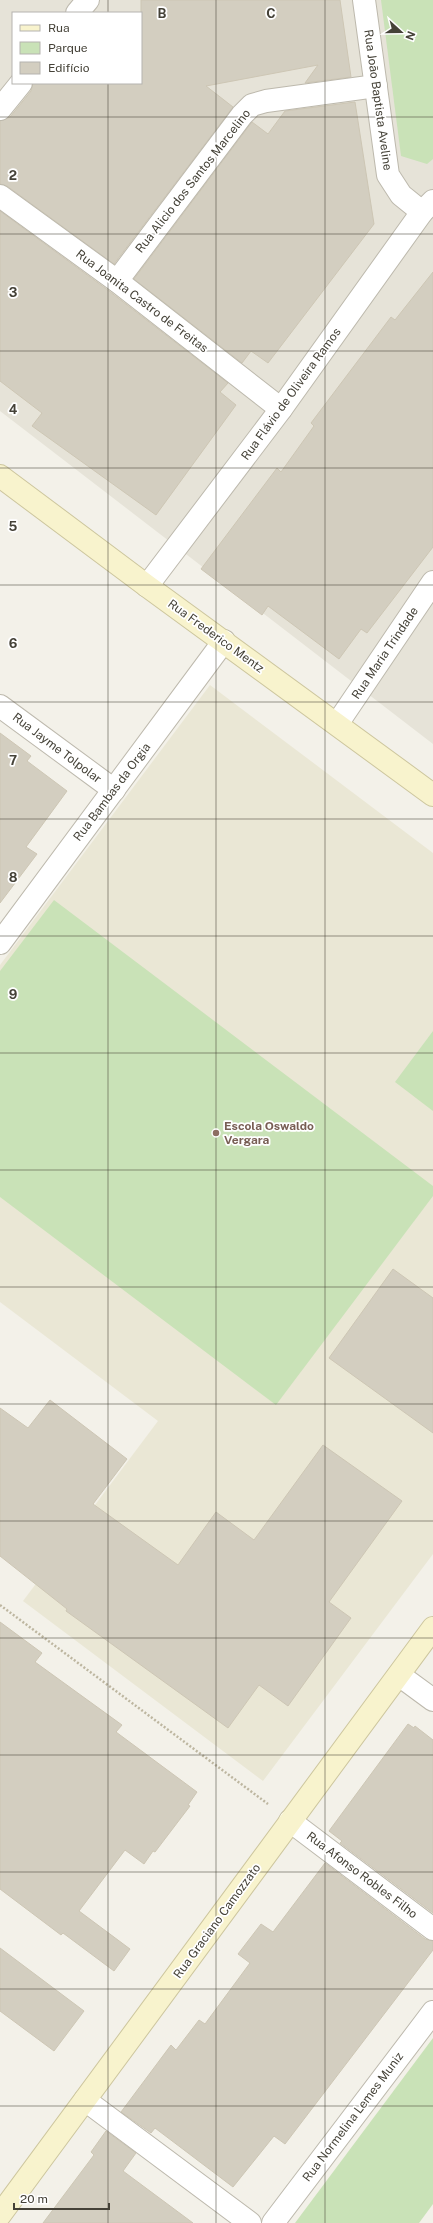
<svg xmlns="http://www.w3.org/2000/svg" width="433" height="2223" viewBox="0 0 433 2223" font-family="'Public Sans',sans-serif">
<rect width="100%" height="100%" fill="#f3f1e9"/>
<path fill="#e6e3d8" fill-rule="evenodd" d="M 0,0 L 433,0 L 433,744 L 0,411 ZM 13,13 L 141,13 L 141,83 L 13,83 Z"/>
<path fill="#eae7d5" d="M 210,685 L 433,853 L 433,1554 L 263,1781 L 23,1601 L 158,1421 L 0,1302 L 0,965 Z"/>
<g fill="#c9e2b7">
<path d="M 381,0 L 433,0 L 433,159 L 427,164 L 401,156 Z"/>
<path d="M 54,900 L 433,1186 L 433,1196 L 276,1405 L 0,1197 L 0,971 Z"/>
<path d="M 433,1031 L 433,1111 L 395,1082 Z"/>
<path d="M 433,2038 L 433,2204 L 419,2223 L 295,2223 Z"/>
</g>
<g fill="#d3cec0" stroke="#cdc6b4">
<path d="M 141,0 L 340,0 L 351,77 L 305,83 L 318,65 L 206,86 L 233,107 L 114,264 L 7,186 L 0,184 L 0,121 L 10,117 L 31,91 L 33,83 L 141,83 Z"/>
<path d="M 355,102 L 374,224 L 268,363 L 251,351 L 242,363 L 134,279 L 252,122 L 268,134 L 285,111 Z"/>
<path d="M 0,211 L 109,291 L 228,383 L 220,392 L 236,405 L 156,515 L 32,426 L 42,413 L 0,381 Z"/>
<path d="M 433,272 L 433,547 L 367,633 L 361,629 L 339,659 L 268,606 L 262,615 L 201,569 L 277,468 L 281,472 L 314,426 L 311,423 L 391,317 L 395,320 Z"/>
<path d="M 0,733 L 31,756 L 27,761 L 67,791 L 26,847 L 37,854 L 0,903 Z"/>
<path d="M 393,1269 L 433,1298 L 433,1433 L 329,1358 Z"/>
<path d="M 50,1400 L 127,1459 L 93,1504 L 178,1565 L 216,1512 L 254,1540 L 323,1445 L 402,1501 L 329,1602 L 351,1618 L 288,1706 L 259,1685 L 228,1728 L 66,1611 L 67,1609 L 0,1556 L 0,1408 L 28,1428 Z"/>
<path d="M 0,1622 L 42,1653 L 35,1662 L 122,1725 L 116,1732 L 197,1792 L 188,1805 L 190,1806 L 155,1852 L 153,1851 L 144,1864 L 125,1850 L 79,1911 L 130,1949 L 114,1971 L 63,1933 L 61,1935 L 0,1889 Z"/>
<path d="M 408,1724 L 414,1728 L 415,1726 L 433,1740 L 433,1913 L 340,1843 L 342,1841 L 329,1831 Z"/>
<path d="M 325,1863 L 425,1939 L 433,1941 L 433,1950 L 285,2144 L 274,2136 L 233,2187 L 155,2128 L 151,2133 L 121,2112 L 171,2045 L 176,2050 L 199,2020 L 205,2024 L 250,1963 L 238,1954 L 261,1924 L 273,1932 Z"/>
<path d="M 0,1948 L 84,2011 L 54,2051 L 0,2011 Z"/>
<path d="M 106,2131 L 136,2153 L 123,2171 L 193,2223 L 43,2223 L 94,2155 L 91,2152 Z"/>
</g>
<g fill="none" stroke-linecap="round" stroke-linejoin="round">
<g stroke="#bdb9ad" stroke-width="24">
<g id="street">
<path d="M 364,0 L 388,175 L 401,195 L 422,212"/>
<path d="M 77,13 L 88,0"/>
<path d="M 0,109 L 21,83"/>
<path d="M 0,196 L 117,281 L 281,409"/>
<path d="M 117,281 L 242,115 L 252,105 L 266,101 L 376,86"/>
<path d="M 147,586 L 281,409 L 422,212 L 433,201"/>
<path d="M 0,706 L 114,790"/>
<path d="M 337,724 L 433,582"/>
<path d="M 0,943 L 224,641"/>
<path d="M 399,1675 L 433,1700"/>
<path d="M 290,1821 L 433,1929"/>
<path d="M 85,2100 L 250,2223"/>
<path d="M 273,2223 L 433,2012"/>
</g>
</g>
<g stroke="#cdc69e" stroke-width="24">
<g id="secondary">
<path d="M 0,476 L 147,586 L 433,795"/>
<path d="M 0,2215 L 433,1628"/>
</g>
</g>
<path stroke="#bdb6a0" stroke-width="2.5" stroke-dasharray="2 2" stroke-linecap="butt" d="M 0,1605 L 268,1804"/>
<use href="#street" stroke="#fff" stroke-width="22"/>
<use href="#secondary" stroke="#f8f3cd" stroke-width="22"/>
</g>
<path fill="none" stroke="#454238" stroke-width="1" stroke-opacity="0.55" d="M 108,0 L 108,13M 216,0 L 216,2223M 325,0 L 325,2223M 108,83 L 108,2223M 0,117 L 433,117M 0,234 L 433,234M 0,351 L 433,351M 0,468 L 433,468M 0,585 L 433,585M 0,702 L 433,702M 0,819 L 433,819M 0,936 L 433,936M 0,1053 L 433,1053M 0,1170 L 433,1170M 0,1287 L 433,1287M 0,1404 L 433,1404M 0,1521 L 433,1521M 0,1638 L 433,1638M 0,1755 L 433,1755M 0,1872 L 433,1872M 0,1989 L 433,1989M 0,2106 L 433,2106"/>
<circle fill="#8d6e63" stroke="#fff" stroke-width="1.5" cx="216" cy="1133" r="4"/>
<g text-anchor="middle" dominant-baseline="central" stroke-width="3.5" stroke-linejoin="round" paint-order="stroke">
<g font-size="12" fill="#454238" stroke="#fff">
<text transform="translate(378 100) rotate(82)">Rua João Baptista Aveline</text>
<text transform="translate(193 181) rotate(-52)">Rua Alicio dos Santos Marcelino</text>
<text transform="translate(142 301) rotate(37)">Rua Joanita Castro de Freitas</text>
<text transform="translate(291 394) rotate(-54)">Rua Flávio de Oliveira Ramos</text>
<text transform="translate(216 636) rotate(36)">Rua Frederico Mentz</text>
<text transform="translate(385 653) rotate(-56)">Rua Maria Trindade</text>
<text transform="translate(57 748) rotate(37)">Rua Jayme Tolpolar</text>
<text transform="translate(112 792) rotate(-53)">Rua Bambas da Orgia</text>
<text transform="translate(362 1875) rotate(37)">Rua Afonso Robles Filho</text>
<text transform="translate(217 1921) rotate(-54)">Rua Graciano Camozzato</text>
<text transform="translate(353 2117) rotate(-53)">Rua Normelina Lemes Muniz</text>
</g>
<g font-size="12" font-weight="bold" fill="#785e54" stroke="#fff" text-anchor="start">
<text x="224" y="1126">Escola Oswaldo<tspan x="224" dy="14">Vergara</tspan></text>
</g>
</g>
<g font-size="13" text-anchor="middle" font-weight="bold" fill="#454238" stroke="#fff" stroke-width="3.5" stroke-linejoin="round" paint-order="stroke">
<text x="162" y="18">B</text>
<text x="271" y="18">C</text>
<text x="13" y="180">2</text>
<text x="13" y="297">3</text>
<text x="13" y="414">4</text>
<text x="13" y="531">5</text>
<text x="13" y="648">6</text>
<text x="13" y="765">7</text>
<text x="13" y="882">8</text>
<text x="13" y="999">9</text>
</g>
<rect x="12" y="12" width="130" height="72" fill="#ffffff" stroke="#b5b3af"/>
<rect x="20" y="25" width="20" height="6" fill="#f8f3cd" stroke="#b5b3af"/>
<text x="48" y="32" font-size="12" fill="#454238">Rua</text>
<rect x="20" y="42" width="20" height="12" fill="#c9e2b7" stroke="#b5b3af"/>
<text x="48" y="52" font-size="12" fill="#454238">Parque</text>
<rect x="20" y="62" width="20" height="12" fill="#d3cec0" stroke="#b5b3af"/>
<text x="48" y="72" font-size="12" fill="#454238">Edifício</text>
<g transform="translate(401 32) rotate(111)" stroke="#ffffff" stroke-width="3" paint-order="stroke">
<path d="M0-3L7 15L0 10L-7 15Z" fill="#454238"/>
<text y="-6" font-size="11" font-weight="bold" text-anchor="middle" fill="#454238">N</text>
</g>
<path d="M14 2203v6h95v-6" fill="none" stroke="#454238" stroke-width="2"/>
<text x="20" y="2203" font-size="12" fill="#454238" stroke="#ffffff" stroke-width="3" paint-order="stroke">20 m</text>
</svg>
